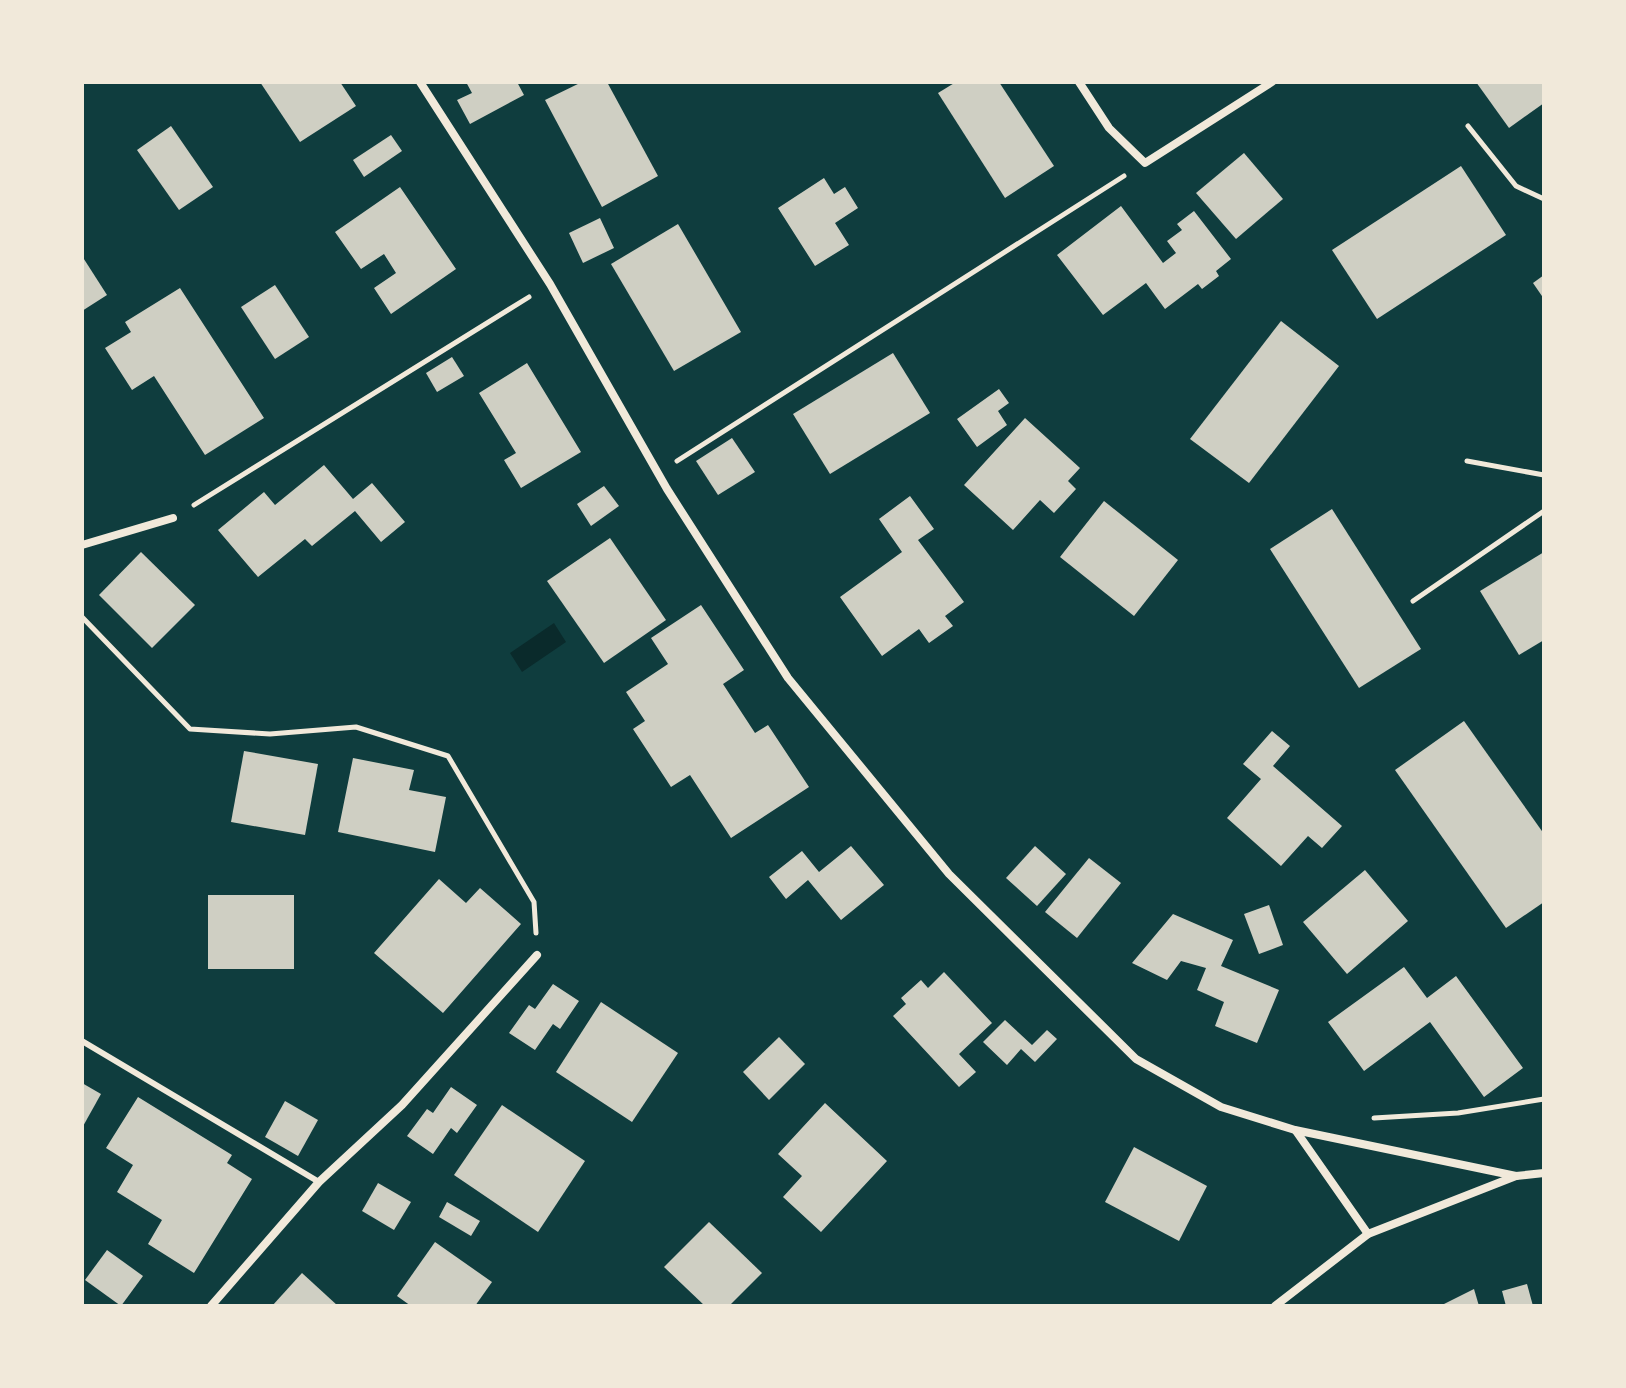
<svg xmlns="http://www.w3.org/2000/svg" width="1626" height="1388" viewBox="0 0 1626 1388" font-family="Merriweather,serif">
<rect width="100%" height="100%" fill="#0f3d3e"/>
<path fill="#0a2a2b" d="M 554,623 L 566,642 L 522,672 L 510,653 Z"/>
<g fill="#cfcfc3">
<path d="M 260,82 L 340,82 L 356,106 L 300,142 Z"/>
<path d="M 466,82 L 517,82 L 524,95 L 470,124 L 457,100 L 472,93 Z"/>
<path d="M 582,82 L 607,82 L 658,176 L 602,207 L 545,100 Z"/>
<path d="M 956,82 L 999,82 L 1054,166 L 1005,198 L 938,93 Z"/>
<path d="M 1476,82 L 1544,82 L 1544,103 L 1509,128 Z"/>
<path d="M 171,126 L 213,187 L 179,210 L 137,150 Z"/>
<path d="M 391,135 L 402,151 L 364,177 L 353,160 Z"/>
<path d="M 1244,153 L 1283,199 L 1236,239 L 1196,193 Z"/>
<path d="M 1461,166 L 1506,235 L 1377,319 L 1332,250 Z"/>
<path d="M 824,178 L 834,194 L 845,187 L 858,208 L 835,223 L 849,245 L 815,266 L 778,208 Z"/>
<path d="M 400,187 L 456,269 L 391,314 L 374,288 L 396,273 L 384,254 L 361,269 L 335,232 Z"/>
<path d="M 1121,206 L 1163,263 L 1176,253 L 1167,241 L 1182,230 L 1177,224 L 1194,211 L 1231,259 L 1216,271 L 1219,276 L 1202,289 L 1198,284 L 1165,309 L 1146,283 L 1103,315 L 1057,255 Z"/>
<path d="M 600,218 L 614,248 L 583,263 L 569,233 Z"/>
<path d="M 678,224 L 741,332 L 674,371 L 611,264 Z"/>
<path d="M 82,256 L 107,295 L 82,311 Z"/>
<path d="M 1544,275 L 1544,299 L 1533,283 Z"/>
<path d="M 275,285 L 309,337 L 275,359 L 241,307 Z"/>
<path d="M 180,288 L 264,418 L 205,455 L 154,376 L 132,390 L 105,348 L 131,332 L 125,322 Z"/>
<path d="M 1281,321 L 1339,366 L 1249,483 L 1190,439 Z"/>
<path d="M 893,353 L 930,413 L 830,474 L 793,414 Z"/>
<path d="M 452,357 L 464,376 L 437,392 L 426,373 Z"/>
<path d="M 527,363 L 581,452 L 521,488 L 504,460 L 516,453 L 479,393 Z"/>
<path d="M 999,389 L 1009,403 L 998,411 L 1007,425 L 977,447 L 957,419 Z"/>
<path d="M 1025,418 L 1080,468 L 1068,481 L 1076,489 L 1054,513 L 1040,500 L 1013,530 L 964,485 Z"/>
<path d="M 732,438 L 755,472 L 718,495 L 696,461 Z"/>
<path d="M 324,465 L 353,499 L 372,483 L 405,522 L 381,542 L 355,511 L 312,546 L 305,539 L 258,577 L 218,530 L 264,492 L 275,505 Z"/>
<path d="M 604,486 L 619,506 L 591,526 L 577,504 Z"/>
<path d="M 910,496 L 934,529 L 918,540 L 964,602 L 945,616 L 953,626 L 929,643 L 919,629 L 882,656 L 840,597 L 902,552 L 879,519 Z"/>
<path d="M 1104,501 L 1178,560 L 1134,616 L 1060,557 Z"/>
<path d="M 1332,509 L 1421,649 L 1359,688 L 1270,549 Z"/>
<path d="M 610,538 L 666,620 L 604,663 L 547,581 Z"/>
<path d="M 141,552 L 195,605 L 152,648 L 99,595 Z"/>
<path d="M 1544,552 L 1544,640 L 1519,655 L 1480,591 Z"/>
<path d="M 701,605 L 744,670 L 723,684 L 755,733 L 768,725 L 809,787 L 731,838 L 690,775 L 671,787 L 633,729 L 645,721 L 626,692 L 668,664 L 651,638 Z"/>
<path d="M 1464,721 L 1544,834 L 1544,902 L 1506,928 L 1395,770 Z"/>
<path d="M 1272,731 L 1290,746 L 1273,766 L 1342,826 L 1322,848 L 1308,836 L 1281,866 L 1227,818 L 1261,779 L 1243,764 Z"/>
<path d="M 244,751 L 318,764 L 305,835 L 231,822 Z"/>
<path d="M 353,758 L 414,770 L 409,790 L 446,797 L 435,852 L 338,832 Z"/>
<path d="M 851,846 L 884,885 L 841,920 L 808,880 L 786,899 L 769,877 L 802,851 L 819,872 Z"/>
<path d="M 1035,846 L 1066,874 L 1037,906 L 1006,878 Z"/>
<path d="M 1089,858 L 1121,883 L 1077,938 L 1045,912 Z"/>
<path d="M 1365,870 L 1408,921 L 1347,974 L 1303,922 Z"/>
<path d="M 439,879 L 466,903 L 480,888 L 521,924 L 443,1013 L 374,953 Z"/>
<rect x="208" y="895" width="86" height="74"/>
<path d="M 1269,905 L 1283,945 L 1259,954 L 1244,914 Z"/>
<path d="M 1173,914 L 1233,940 L 1221,966 L 1279,990 L 1257,1043 L 1215,1026 L 1224,1002 L 1197,990 L 1206,968 L 1181,961 L 1167,980 L 1132,963 Z"/>
<path d="M 1404,967 L 1427,998 L 1456,976 L 1523,1068 L 1484,1097 L 1430,1022 L 1364,1071 L 1328,1022 Z"/>
<path d="M 944,972 L 992,1023 L 959,1054 L 976,1072 L 959,1087 L 893,1016 L 906,1004 L 901,998 L 921,980 L 928,988 Z"/>
<path d="M 553,984 L 579,1001 L 560,1029 L 553,1024 L 535,1050 L 509,1033 L 529,1005 L 535,1009 Z"/>
<path d="M 601,1002 L 678,1053 L 632,1122 L 556,1072 Z"/>
<path d="M 1005,1020 L 1032,1045 L 1047,1030 L 1057,1039 L 1035,1062 L 1021,1049 L 1007,1065 L 983,1042 Z"/>
<path d="M 779,1037 L 805,1064 L 769,1100 L 743,1072 Z"/>
<path d="M 82,1083 L 101,1094 L 82,1128 Z"/>
<path d="M 451,1087 L 477,1105 L 457,1133 L 451,1128 L 433,1154 L 407,1136 L 427,1109 L 433,1113 Z"/>
<path d="M 138,1097 L 232,1155 L 227,1163 L 252,1179 L 194,1273 L 148,1244 L 162,1220 L 117,1192 L 133,1165 L 106,1148 Z"/>
<path d="M 285,1101 L 318,1120 L 298,1156 L 265,1137 Z"/>
<path d="M 825,1103 L 887,1161 L 821,1232 L 783,1197 L 802,1176 L 778,1154 Z"/>
<path d="M 502,1105 L 585,1161 L 538,1232 L 454,1175 Z"/>
<path d="M 1134,1147 L 1207,1186 L 1179,1241 L 1105,1202 Z"/>
<path d="M 378,1183 L 411,1202 L 394,1230 L 362,1211 Z"/>
<path d="M 447,1202 L 480,1221 L 471,1236 L 439,1217 Z"/>
<path d="M 709,1222 L 762,1273 L 729,1306 L 705,1306 L 664,1267 Z"/>
<path d="M 435,1242 L 492,1282 L 475,1306 L 411,1306 L 397,1296 Z"/>
<path d="M 107,1250 L 143,1276 L 121,1306 L 85,1280 Z"/>
<path d="M 302,1273 L 338,1306 L 272,1306 Z"/>
<path d="M 1527,1284 L 1533,1306 L 1506,1306 L 1502,1291 Z"/>
<path d="M 1474,1289 L 1479,1306 L 1440,1306 Z"/>
</g>
<g fill="none" stroke-linecap="round" stroke-linejoin="round">
<g stroke="#f1e9da" stroke-width="5">
<path d="M 1468,126 L 1516,186 L 1544,199"/>
<path d="M 677,461 L 1124,176"/>
<path d="M 1467,461 L 1544,475"/>
<path d="M 194,505 L 529,297"/>
<path d="M 1413,601 L 1544,511"/>
<path d="M 82,617 L 190,729 L 270,734 L 356,727 L 448,756 L 534,902 L 536,933"/>
<path d="M 1374,1118 L 1458,1113 L 1544,1099"/>
</g>
<path stroke="#f1e9da" stroke-width="6" d="M 82,1041 L 319,1182"/>
<g stroke="#f1e9da" stroke-width="8">
<path d="M 420,82 L 550,284 L 667,489 L 788,678 L 949,874 L 1136,1059 L 1221,1107 L 1295,1130 L 1516,1176"/>
<path d="M 1079,82 L 1109,128 L 1145,163 L 1272,82"/>
<path d="M 82,545 L 173,518"/>
<path d="M 1296,1131 L 1368,1234"/>
<path d="M 211,1306 L 319,1182 L 402,1105 L 537,955"/>
<path d="M 1275,1306 L 1368,1234 L 1516,1176 L 1544,1173"/>
</g>
</g>
<rect width="1626" height="1388" fill="none" stroke="#f1e9da" stroke-width="168"/>
</svg>
